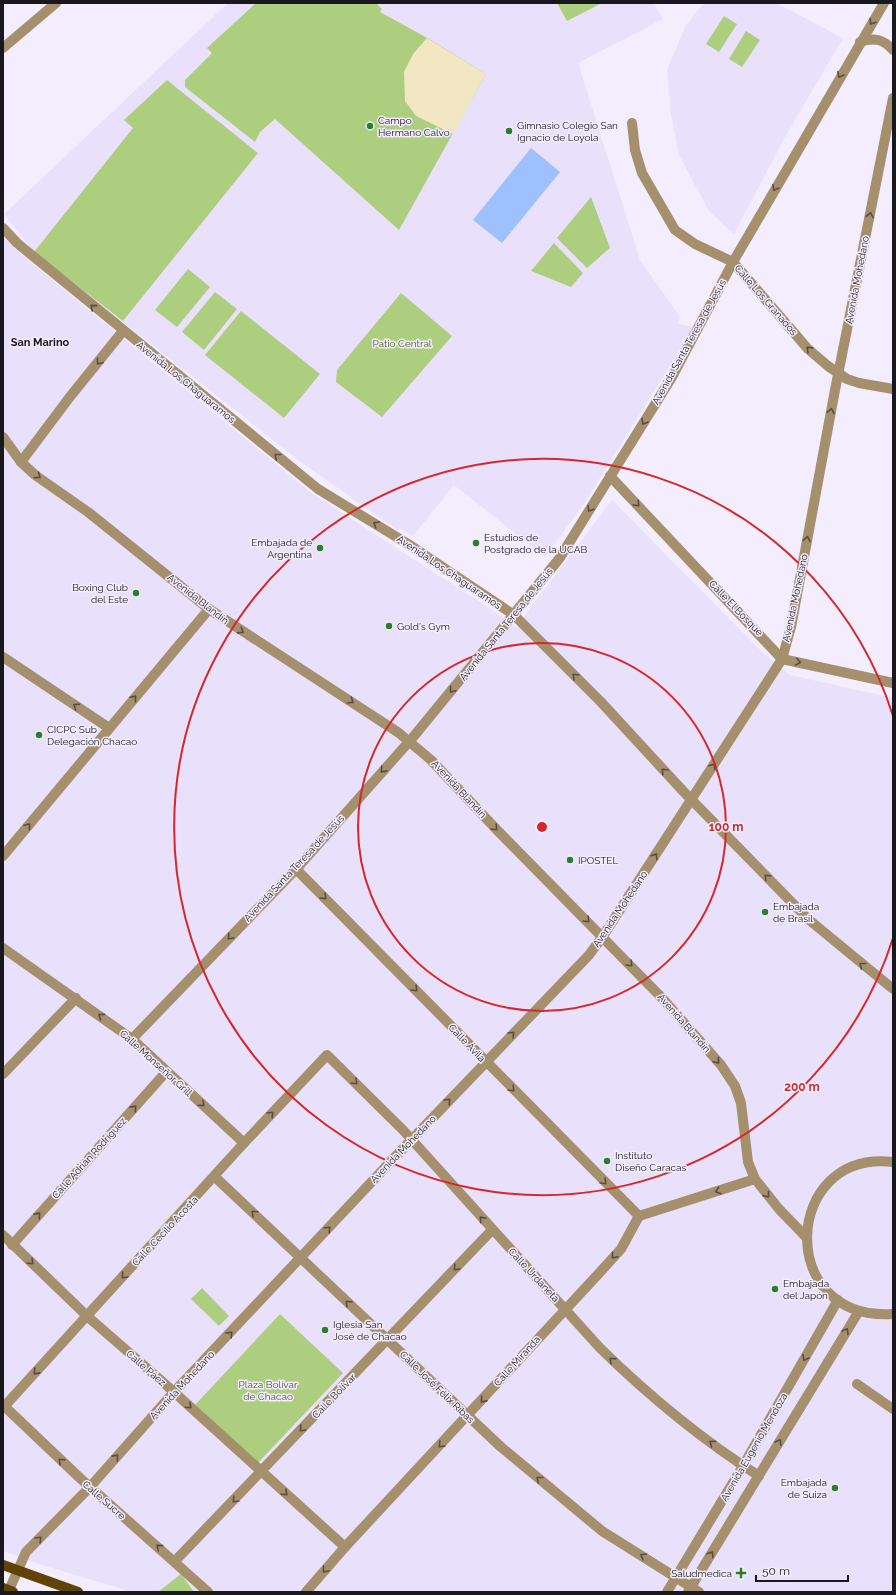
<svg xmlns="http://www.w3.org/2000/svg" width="896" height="1595" viewBox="0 0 896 1595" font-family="Raleway,sans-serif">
<rect width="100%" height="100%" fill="#f3edfe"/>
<g fill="#e9e0fb">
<path d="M 228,3 L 654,3 L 663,19 L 578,63 L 640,260 L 680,317 L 678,324 L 694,327 L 585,502 L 545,557 L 454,485 L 413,536 L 400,528 L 398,530 L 305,465 L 34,252 L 4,214 Z"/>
<path d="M 704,3 L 776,3 L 843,38 L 784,139 L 734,234 L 709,211 L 679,155 L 671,114 L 667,70 L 686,25 Z"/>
<path d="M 3,237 L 22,255 L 310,492 L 498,614 L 516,627 L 612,500 L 763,653 L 790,675 L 893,698 L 893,1592 L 132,1592 L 39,1564 L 3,1551 Z"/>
</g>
<g fill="#adce7e">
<path d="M 256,3 L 376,3 L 382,9 L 380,12 L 431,40 L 486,74 L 399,230 L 275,119 L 260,132 L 255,142 L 185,87 L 185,80 L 212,53 L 207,48 Z"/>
<path d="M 557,3 L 602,3 L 567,21 Z"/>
<path d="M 724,16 L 737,24 L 719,52 L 706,44 Z"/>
<path d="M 746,31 L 760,40 L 742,67 L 729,59 Z"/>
<path d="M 167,80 L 258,153 L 123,321 L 34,252 L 133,128 L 124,120 Z"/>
<path d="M 591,197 L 610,248 L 587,268 L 557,238 Z"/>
<path d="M 554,243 L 583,273 L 571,287 L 531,271 Z"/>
<path d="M 188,269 L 210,287 L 177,327 L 155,310 Z"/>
<path d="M 215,292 L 237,309 L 204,350 L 182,332 Z"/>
<path d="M 401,293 L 452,336 L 382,417 L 336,382 L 337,370 Z"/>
<path d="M 241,311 L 320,374 L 284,418 L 205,355 Z"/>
<path d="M 202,1288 L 229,1316 L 219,1326 L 191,1299 Z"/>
<path d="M 280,1314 L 343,1373 L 256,1465 L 194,1406 Z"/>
<path d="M 181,1574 L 194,1592 L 158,1592 Z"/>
</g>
<path fill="#f1e7c2" d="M 427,38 L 486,74 L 453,134 L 416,116 L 405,101 L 404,72 L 413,54 Z"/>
<path fill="#9ec0fd" d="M 531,148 L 560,172 L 502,243 L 473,220 Z"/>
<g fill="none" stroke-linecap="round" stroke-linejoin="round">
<g stroke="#a5906e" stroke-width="10">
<path d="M 860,42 C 874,37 883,39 893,50"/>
<path d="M 3,48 L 56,3"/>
<path d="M 632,123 L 635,150 L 642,173 L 675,230 L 695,244 L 733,262 L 808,349 L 828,366 L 847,379 L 859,383 L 893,389"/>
<path d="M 3,228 L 17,243 L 318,489 L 408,544 L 514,615 L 601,702 L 683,791 L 808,919 L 893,989"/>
<path d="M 3,437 L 21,462 L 35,475 L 88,512 L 209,609 L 399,733 L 431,760 L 498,831 L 663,999 L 721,1065 L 735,1086 L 741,1103 L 748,1162 L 755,1179 L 779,1209 L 806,1237"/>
<path d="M 21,462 L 69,398 L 123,331"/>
<path d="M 610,476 L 782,659 L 893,683"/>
<path d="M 3,657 L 109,728"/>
<path d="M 3,856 L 209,609"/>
<path d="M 296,869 L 639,1216"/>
<path d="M 3,948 L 132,1039 L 244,1143"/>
<path d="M 132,1039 L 299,866 L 414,736 L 559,559 L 672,377 L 733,262 L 884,3"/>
<path d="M 3,1074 L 76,998"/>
<path d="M 893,1162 C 782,1149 775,1322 893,1314"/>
<path d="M 215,1177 L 501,1447 L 602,1531 L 699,1592"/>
<path d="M 3,1235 L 87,1316 L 165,1384 L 345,1547"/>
<path d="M 12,1245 L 166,1072"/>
<path d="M 857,1384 L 893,1409"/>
<path d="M 3,1405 L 81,1479 L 208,1592"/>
<path d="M 3,1408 L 244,1143 L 327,1055 L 403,1130 L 600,1348 C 649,1396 701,1439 759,1476"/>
<path d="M 175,1561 L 492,1230"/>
<path d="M 9,1590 L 26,1552 L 90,1487 L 174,1392 L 395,1157 L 589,955 L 603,936 L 782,659 L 791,627 L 835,390 L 893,98"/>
<path d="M 306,1592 L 345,1547 L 602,1270 L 621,1249 L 639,1216 L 755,1179"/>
<path d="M 667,1592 L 743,1466 L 838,1300"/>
<path d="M 688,1592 L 859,1311"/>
</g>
<g stroke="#604306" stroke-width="10">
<path d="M 3,1565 L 78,1592"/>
<path d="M 3,1588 L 13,1592"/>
</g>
</g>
<defs><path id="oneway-chevron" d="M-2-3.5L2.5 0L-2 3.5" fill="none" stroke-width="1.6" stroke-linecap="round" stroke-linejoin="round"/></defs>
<g stroke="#594e43">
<use href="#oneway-chevron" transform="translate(872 22) rotate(122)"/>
<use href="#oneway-chevron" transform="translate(840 75) rotate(120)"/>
<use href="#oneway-chevron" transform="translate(775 188) rotate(120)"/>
<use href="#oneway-chevron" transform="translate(870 215) rotate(-79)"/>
<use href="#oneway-chevron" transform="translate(93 307) rotate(-140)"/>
<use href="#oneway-chevron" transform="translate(809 349) rotate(-136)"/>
<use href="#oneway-chevron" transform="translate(99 362) rotate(129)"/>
<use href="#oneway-chevron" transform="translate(831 411) rotate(-80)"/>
<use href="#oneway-chevron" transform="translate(644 422) rotate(122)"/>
<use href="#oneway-chevron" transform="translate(277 456) rotate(-141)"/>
<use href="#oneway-chevron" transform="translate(38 476) rotate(37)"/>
<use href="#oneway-chevron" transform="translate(637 504) rotate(46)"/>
<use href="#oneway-chevron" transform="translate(590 509) rotate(122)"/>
<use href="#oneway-chevron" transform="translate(376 524) rotate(-149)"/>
<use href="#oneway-chevron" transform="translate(807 539) rotate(-80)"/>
<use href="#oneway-chevron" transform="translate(241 631) rotate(32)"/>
<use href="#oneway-chevron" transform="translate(798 662) rotate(12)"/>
<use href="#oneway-chevron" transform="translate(575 676) rotate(-135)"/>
<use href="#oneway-chevron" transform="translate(452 690) rotate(130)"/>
<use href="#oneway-chevron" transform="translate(134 698) rotate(-49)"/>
<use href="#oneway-chevron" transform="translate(351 701) rotate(34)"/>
<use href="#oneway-chevron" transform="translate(76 706) rotate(-146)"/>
<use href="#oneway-chevron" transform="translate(713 766) rotate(-57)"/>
<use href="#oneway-chevron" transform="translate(383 770) rotate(132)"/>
<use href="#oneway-chevron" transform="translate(664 771) rotate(-133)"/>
<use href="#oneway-chevron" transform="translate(28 826) rotate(-50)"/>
<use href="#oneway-chevron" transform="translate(495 828) rotate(46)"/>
<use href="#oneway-chevron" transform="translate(655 856) rotate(-57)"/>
<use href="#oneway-chevron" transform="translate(767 877) rotate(-134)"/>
<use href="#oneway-chevron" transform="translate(324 897) rotate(45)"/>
<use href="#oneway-chevron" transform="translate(587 920) rotate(45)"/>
<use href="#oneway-chevron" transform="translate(230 937) rotate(134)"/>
<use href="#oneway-chevron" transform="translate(630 964) rotate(46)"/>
<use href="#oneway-chevron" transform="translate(862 965) rotate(-141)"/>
<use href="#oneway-chevron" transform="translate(415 989) rotate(46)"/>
<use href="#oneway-chevron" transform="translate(101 1016) rotate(-144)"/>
<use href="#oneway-chevron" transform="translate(512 1034) rotate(-46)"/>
<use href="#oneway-chevron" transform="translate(717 1061) rotate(50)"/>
<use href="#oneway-chevron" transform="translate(355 1082) rotate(45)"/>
<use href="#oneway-chevron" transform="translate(512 1089) rotate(45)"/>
<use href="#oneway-chevron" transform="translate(448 1101) rotate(-47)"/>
<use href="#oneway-chevron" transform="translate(202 1104) rotate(42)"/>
<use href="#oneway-chevron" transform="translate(134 1108) rotate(-48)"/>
<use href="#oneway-chevron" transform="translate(271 1114) rotate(-46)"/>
<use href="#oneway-chevron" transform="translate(604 1182) rotate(45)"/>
<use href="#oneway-chevron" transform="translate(718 1191) rotate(162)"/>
<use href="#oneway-chevron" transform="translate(767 1195) rotate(51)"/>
<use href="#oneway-chevron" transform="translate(254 1213) rotate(-137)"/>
<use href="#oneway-chevron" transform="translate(38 1215) rotate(-48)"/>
<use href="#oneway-chevron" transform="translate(482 1219) rotate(-131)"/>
<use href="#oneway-chevron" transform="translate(328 1229) rotate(-47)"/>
<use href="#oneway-chevron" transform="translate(614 1256) rotate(130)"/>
<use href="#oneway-chevron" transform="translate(31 1262) rotate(44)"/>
<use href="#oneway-chevron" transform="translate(456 1268) rotate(134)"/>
<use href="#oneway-chevron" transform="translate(124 1276) rotate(133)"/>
<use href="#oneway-chevron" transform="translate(348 1303) rotate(-136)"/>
<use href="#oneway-chevron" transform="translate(846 1331) rotate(-59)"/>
<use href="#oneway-chevron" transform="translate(230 1334) rotate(-47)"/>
<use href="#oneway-chevron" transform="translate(805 1358) rotate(120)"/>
<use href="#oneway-chevron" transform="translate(612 1360) rotate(-136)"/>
<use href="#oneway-chevron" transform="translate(36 1372) rotate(132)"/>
<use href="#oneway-chevron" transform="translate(483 1400) rotate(132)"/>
<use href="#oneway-chevron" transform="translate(189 1406) rotate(42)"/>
<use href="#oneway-chevron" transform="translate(302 1429) rotate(134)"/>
<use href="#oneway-chevron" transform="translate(779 1442) rotate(-59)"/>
<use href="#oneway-chevron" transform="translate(712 1443) rotate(-144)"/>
<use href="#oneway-chevron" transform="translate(441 1445) rotate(133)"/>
<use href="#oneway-chevron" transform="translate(116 1457) rotate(-48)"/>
<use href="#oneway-chevron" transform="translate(61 1461) rotate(-136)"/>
<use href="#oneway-chevron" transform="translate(539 1479) rotate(-141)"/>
<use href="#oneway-chevron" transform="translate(285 1493) rotate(42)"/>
<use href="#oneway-chevron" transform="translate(235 1500) rotate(134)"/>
<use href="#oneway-chevron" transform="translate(39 1539) rotate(-46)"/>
<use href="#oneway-chevron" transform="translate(159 1547) rotate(-139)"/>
<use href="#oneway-chevron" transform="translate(711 1554) rotate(-58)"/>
<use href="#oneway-chevron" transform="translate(643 1556) rotate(-150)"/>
<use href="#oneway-chevron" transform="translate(325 1570) rotate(130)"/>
</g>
<g fill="none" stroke="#d62828" stroke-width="2">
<circle cx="542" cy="827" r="184"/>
<path d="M893 938A368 368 0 1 1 893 716"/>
</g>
<g fill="#2d7e29" stroke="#f3edfe" stroke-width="1.5">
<circle cx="370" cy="126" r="4"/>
<circle cx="509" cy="131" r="4"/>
<circle cx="476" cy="543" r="4"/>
<circle cx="320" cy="548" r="4"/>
<circle cx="136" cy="593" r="4"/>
<circle cx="389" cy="626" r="4"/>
<circle cx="39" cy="735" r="4"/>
<circle cx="570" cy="860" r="4"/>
<circle cx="765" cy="912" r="4"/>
<circle cx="607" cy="1161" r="4"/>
<circle cx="775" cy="1289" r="4"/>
<circle cx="325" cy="1330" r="4"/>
<circle cx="835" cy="1488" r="4"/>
<path d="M739 1567h4v4h4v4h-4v4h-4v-4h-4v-4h4z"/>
</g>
<g text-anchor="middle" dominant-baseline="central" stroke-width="3" stroke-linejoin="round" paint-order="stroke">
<g font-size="10" fill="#1a181f" stroke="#f3edfe" text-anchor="start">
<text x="378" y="120">Campo<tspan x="378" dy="12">Hermano Calvo</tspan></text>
<text x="517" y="125">Gimnasio Colegio San<tspan x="517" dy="12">Ignacio de Loyola</tspan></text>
<text x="484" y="537">Estudios de<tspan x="484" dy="12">Postgrado de la UCAB</tspan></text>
<text x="312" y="542" text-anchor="end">Embajada de<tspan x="312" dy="12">Argentina</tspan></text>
<text x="128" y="587" text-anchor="end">Boxing Club<tspan x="128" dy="12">del Este</tspan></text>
<text x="397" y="626">Gold's Gym</text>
<text x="47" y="729">CICPC Sub<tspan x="47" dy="12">Delegación Chacao</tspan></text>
<text x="578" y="860">IPOSTEL</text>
<text x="773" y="906">Embajada<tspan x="773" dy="12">de Brasil</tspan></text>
<text x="615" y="1155">Instituto<tspan x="615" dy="12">Diseño Caracas</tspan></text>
<text x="783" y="1283">Embajada<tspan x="783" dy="12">del Japón</tspan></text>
<text x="333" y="1324">Iglesia San<tspan x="333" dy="12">José de Chacao</tspan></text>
<text x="827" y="1482" text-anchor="end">Embajada<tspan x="827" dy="12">de Suiza</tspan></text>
<text x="732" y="1573" text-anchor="end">Saludmedica</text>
</g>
<g font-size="10" fill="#1a181f" stroke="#f3edfe">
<text transform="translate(857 280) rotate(-79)">Avenida Mohedano</text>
<text transform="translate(766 300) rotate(49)">Calle Los Granados</text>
<text transform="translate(689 342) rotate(-61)">Avenida Santa Teresa de Jesús</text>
<text transform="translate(186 382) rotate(39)">Avenida Los Chaguaramos</text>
<text transform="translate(449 572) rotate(34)">Avenida Los Chaguaramos</text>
<text transform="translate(795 598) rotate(-78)">Avenida Mohedano</text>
<text transform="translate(198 599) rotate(38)">Avenida Blandín</text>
<text transform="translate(736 608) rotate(46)">Calle El Bosque</text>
<text transform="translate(506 624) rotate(-51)">Avenida Santa Teresa de Jesús</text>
<text transform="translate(459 789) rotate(47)">Avenida Blandín</text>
<text transform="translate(294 868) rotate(-47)">Avenida Santa Teresa de Jesús</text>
<text transform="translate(620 909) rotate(-56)">Avenida Mohedano</text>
<text transform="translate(684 1023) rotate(49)">Avenida Blandín</text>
<text transform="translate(467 1043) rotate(46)">Calle Ávila</text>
<text transform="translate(156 1063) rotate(42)">Calle Monseñor Grill</text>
<text transform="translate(403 1149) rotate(-46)">Avenida Mohedano</text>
<text transform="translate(89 1158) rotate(-48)">Calle Adrián Rodríguez</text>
<text transform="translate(165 1231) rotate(-47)">Calle Cecilio Acosta</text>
<text transform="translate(534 1275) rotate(47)">Calle Urdaneta</text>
<text transform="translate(517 1361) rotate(-48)">Calle Miranda</text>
<text transform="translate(146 1368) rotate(41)">Calle Páez</text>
<text transform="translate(182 1385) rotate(-47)">Avenida Mohedano</text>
<text transform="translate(437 1387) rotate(44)">Calle José Félix Ribas</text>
<text transform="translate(334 1396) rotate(-46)">Calle Bolívar</text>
<text transform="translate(754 1447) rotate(-60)">Avenida Eugenio Mendoza</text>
<text transform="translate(104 1500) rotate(41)">Calle Sucre</text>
</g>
<g font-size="10" fill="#455b1f" stroke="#f3edfe">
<text x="402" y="343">Patio Central</text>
<text x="268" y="1384">Plaza Bolívar<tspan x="268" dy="12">de Chacao</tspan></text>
</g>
<g font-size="11" font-weight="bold" fill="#1a181f" stroke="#f3edfe">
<text x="40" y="342">San Marino</text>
</g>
</g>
<circle cx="542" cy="827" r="6" fill="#d62828" stroke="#f3edfe" stroke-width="2"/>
<g font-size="12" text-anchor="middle" font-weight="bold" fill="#d62828" stroke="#f3edfe" stroke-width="3" stroke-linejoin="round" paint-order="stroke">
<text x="726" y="831">100 m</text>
<text x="802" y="1091">200 m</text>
</g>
<rect width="896" height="1595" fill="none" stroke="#1a181f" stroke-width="8"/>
<path d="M756 1575v6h92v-6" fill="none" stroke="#1a181f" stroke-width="2"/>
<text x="762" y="1575" font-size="12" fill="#1a181f" stroke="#f3edfe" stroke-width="3" paint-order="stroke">50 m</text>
</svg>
